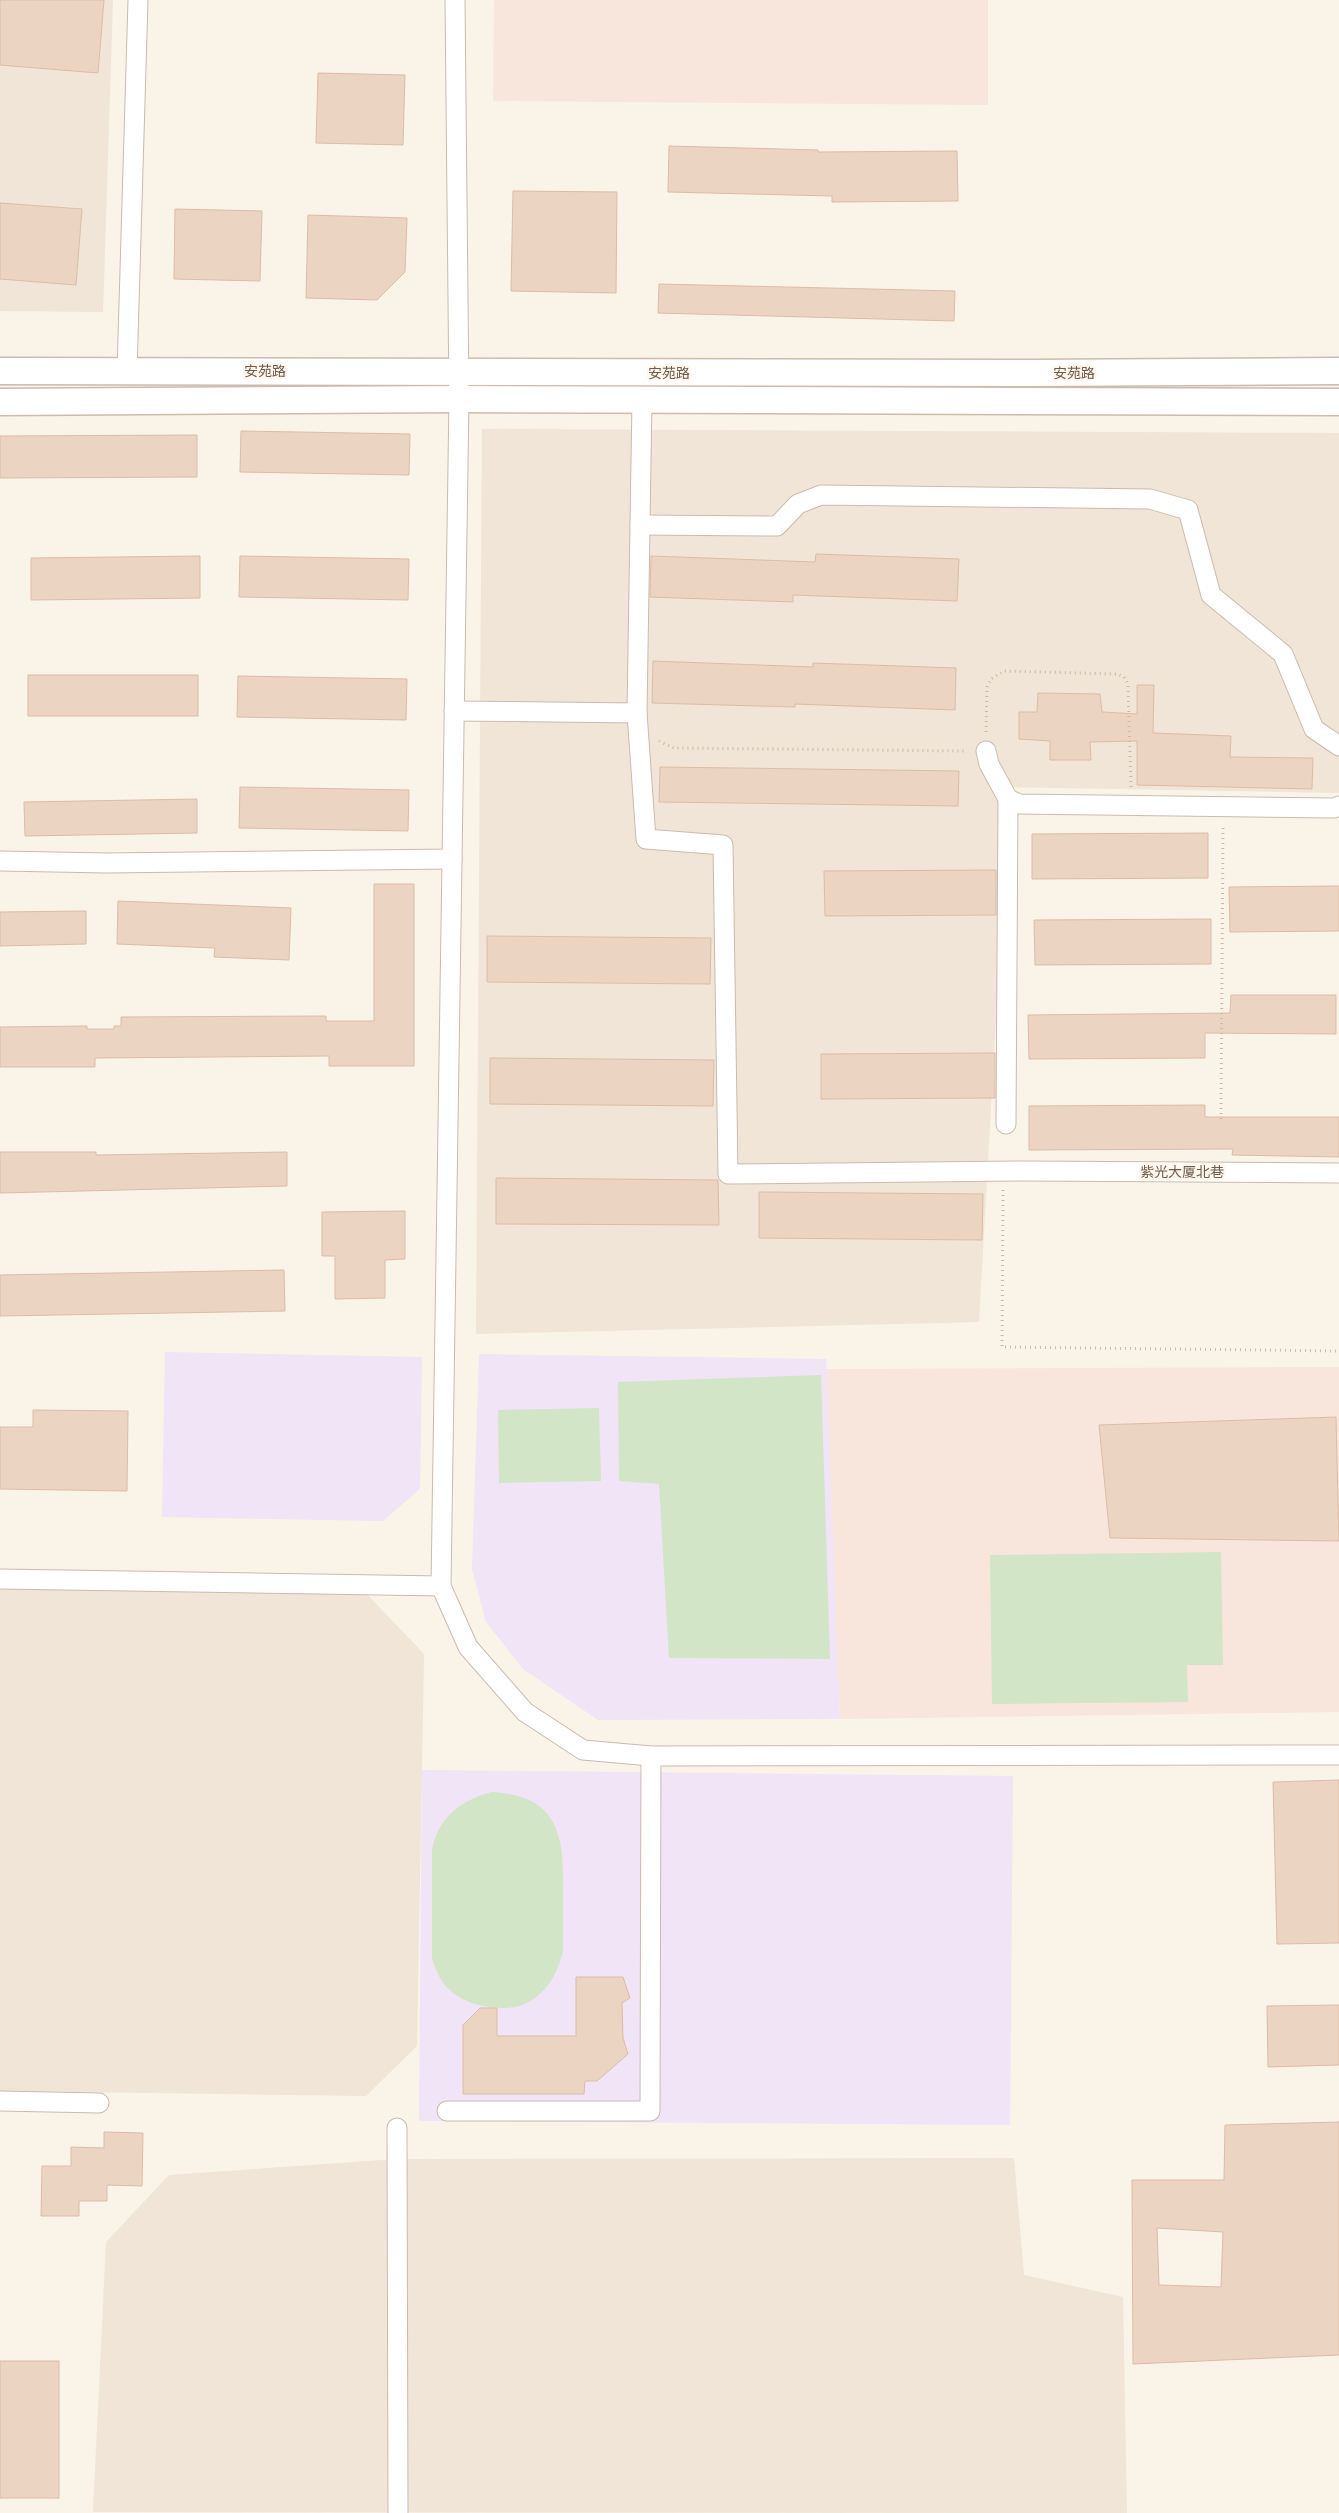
<svg xmlns="http://www.w3.org/2000/svg" width="1339" height="2513" viewBox="0 0 1339 2513" font-family="'PT Sans','Noto Sans SC',sans-serif">
<rect width="100%" height="100%" fill="#faf3e7"/>
<g fill="#f0e5d6">
<path d="M 0,0 L 113,0 L 103,312 L 0,311 Z"/>
<path d="M 482,429 L 1339,433 L 1339,793 L 1009,787 L 979,1322 L 476,1334 Z"/>
<path d="M 0,1584 L 362,1589 L 424,1654 L 417,2046 L 366,2096 L 0,2091 Z"/>
<path d="M 1014,2158 L 1024,2275 L 1123,2297 L 1127,2513 L 93,2512 L 106,2242 L 169,2175 L 397,2159 Z"/>
</g>
<g fill="#f8e6dc">
<path d="M 494,0 L 988,0 L 988,105 L 493,101 Z"/>
<path d="M 1339,1367 L 1339,1712 L 840,1719 L 826,1369 Z"/>
</g>
<g fill="#f0e4f6">
<path d="M 165,1352 L 422,1357 L 420,1489 L 383,1521 L 162,1517 Z"/>
<path d="M 479,1354 L 826,1359 L 840,1719 L 598,1720 L 523,1669 L 486,1622 L 472,1569 Z"/>
<path d="M 422,1770 L 1013,1776 L 1010,2125 L 419,2121 Z"/>
</g>
<g fill="#d2e5c7">
<path d="M 821,1375 L 830,1659 L 669,1658 L 659,1484 L 619,1481 L 618,1382 Z"/>
<path d="M 599,1408 L 601,1481 L 499,1483 L 498,1410 Z"/>
<path d="M 1221,1552 L 1223,1665 L 1187,1665 L 1188,1702 L 992,1704 L 990,1555 Z"/>
<path d="M 492,1792 C 557,1796 564,1833 563,1889 C 563,1910 563,1931 563,1951 C 558,1972 548,1991 529,2002 C 508,2014 469,2007 452,1992 C 441,1983 436,1971 432,1959 L 432,1851 C 437,1818 461,1800 492,1792 Z"/>
</g>
<g fill="#ecd4c2" stroke="#dcbca4" fill-rule="evenodd">
<path d="M 0,0 L 104,0 L 98,73 L 0,65 Z"/>
<path d="M 318,73 L 405,75 L 403,145 L 316,143 Z"/>
<path d="M 669,146 L 818,150 L 818,152 L 957,151 L 958,201 L 832,202 L 832,196 L 668,192 Z"/>
<path d="M 513,191 L 617,192 L 616,293 L 511,291 Z"/>
<path d="M 0,203 L 82,209 L 76,285 L 0,279 Z"/>
<path d="M 175,209 L 262,211 L 260,281 L 174,279 Z"/>
<path d="M 308,215 L 407,218 L 405,272 L 377,300 L 306,298 Z"/>
<path d="M 659,284 L 955,291 L 954,321 L 658,313 Z"/>
<path d="M 241,431 L 410,434 L 409,475 L 240,472 Z"/>
<path d="M 197,435 L 197,477 L 0,478 L 0,436 Z"/>
<path d="M 816,554 L 959,559 L 957,601 L 793,595 L 793,602 L 650,597 L 651,556 L 815,562 Z"/>
<path d="M 200,556 L 200,598 L 31,600 L 31,558 Z"/>
<path d="M 240,556 L 409,559 L 408,600 L 239,597 Z"/>
<path d="M 653,661 L 813,667 L 813,663 L 956,668 L 955,710 L 795,704 L 795,707 L 652,703 Z"/>
<rect x="28" y="675" width="170" height="41"/>
<path d="M 238,676 L 407,679 L 406,720 L 237,717 Z"/>
<path d="M 1137,685 L 1154,685 L 1153,733 L 1231,736 L 1230,757 L 1313,758 L 1312,789 L 1137,785 L 1137,741 L 1090,742 L 1091,760 L 1050,760 L 1050,741 L 1019,739 L 1019,712 L 1037,712 L 1038,693 L 1100,694 L 1102,712 L 1137,714 Z"/>
<path d="M 660,767 L 959,771 L 958,806 L 659,802 Z"/>
<path d="M 240,787 L 409,790 L 408,831 L 239,828 Z"/>
<path d="M 197,799 L 197,833 L 25,836 L 24,802 Z"/>
<path d="M 1208,833 L 1208,878 L 1032,879 L 1032,834 Z"/>
<path d="M 996,870 L 996,915 L 825,916 L 824,871 Z"/>
<path d="M 374,884 L 414,884 L 414,1066 L 329,1066 L 329,1056 L 95,1058 L 95,1067 L 0,1067 L 0,1027 L 87,1026 L 87,1029 L 114,1029 L 114,1026 L 121,1026 L 121,1017 L 326,1016 L 326,1021 L 374,1021 Z"/>
<path d="M 1339,886 L 1339,931 L 1230,932 L 1229,887 Z"/>
<path d="M 118,901 L 291,908 L 289,960 L 214,957 L 215,948 L 117,944 Z"/>
<path d="M 86,911 L 86,944 L 0,946 L 0,912 Z"/>
<path d="M 1211,919 L 1211,964 L 1035,965 L 1034,920 Z"/>
<path d="M 487,936 L 711,938 L 710,984 L 487,982 Z"/>
<path d="M 1231,995 L 1336,995 L 1336,1034 L 1205,1033 L 1205,1058 L 1029,1059 L 1028,1015 L 1230,1013 Z"/>
<path d="M 995,1053 L 995,1098 L 821,1099 L 821,1054 Z"/>
<path d="M 490,1058 L 714,1060 L 713,1106 L 490,1104 Z"/>
<path d="M 1205,1105 L 1205,1117 L 1339,1117 L 1339,1157 L 1232,1155 L 1233,1149 L 1029,1150 L 1029,1106 Z"/>
<path d="M 0,1152 L 96,1152 L 96,1155 L 287,1152 L 287,1186 L 0,1193 Z"/>
<path d="M 496,1178 L 718,1180 L 719,1225 L 496,1224 Z"/>
<path d="M 759,1192 L 983,1194 L 982,1240 L 759,1238 Z"/>
<path d="M 405,1211 L 405,1259 L 385,1260 L 385,1298 L 335,1299 L 335,1256 L 322,1256 L 322,1212 Z"/>
<path d="M 284,1270 L 285,1311 L 0,1316 L 0,1275 Z"/>
<path d="M 33,1410 L 128,1411 L 127,1491 L 0,1489 L 0,1427 L 33,1427 Z"/>
<path d="M 1336,1417 L 1339,1541 L 1110,1538 L 1099,1425 Z"/>
<path d="M 1339,1780 L 1339,1943 L 1277,1944 L 1273,1782 Z"/>
<path d="M 576,1977 L 623,1977 L 630,1998 L 622,2003 L 623,2038 L 628,2054 L 597,2081 L 585,2081 L 584,2094 L 463,2094 L 463,2025 L 480,2008 L 497,2008 L 497,2036 L 576,2036 Z"/>
<path d="M 1339,2005 L 1339,2065 L 1268,2067 L 1267,2006 Z"/>
<path d="M 1339,2122 L 1339,2355 L 1133,2364 L 1132,2180 L 1224,2180 L 1225,2125 ZM 1157,2228 L 1223,2232 L 1221,2287 L 1159,2285 Z"/>
<path d="M 104,2132 L 143,2133 L 142,2186 L 107,2185 L 107,2201 L 79,2201 L 79,2216 L 41,2216 L 42,2166 L 71,2166 L 71,2147 L 104,2148 Z"/>
<rect x="0" y="2361" width="59" height="137"/>
</g>
<g fill="none" stroke-linecap="round" stroke-linejoin="round">
<g stroke="#cabbae" stroke-width="21">
<g id="street">
<path d="M 455,0 L 459,399 L 441,1586 L 468,1647 L 525,1712 L 583,1750 L 651,1756 L 1339,1755"/>
<path d="M 127,372 L 138,0"/>
<path d="M 640,525 L 777,526 L 798,504 L 821,495 L 1150,499 L 1188,510 L 1211,595 L 1283,654 L 1314,729 L 1339,746"/>
<path d="M 454,711 L 637,713 L 642,400"/>
<path d="M 637,713 L 646,839 L 723,845 L 728,1174 L 1025,1171 L 1339,1173"/>
<path d="M 986,751 L 989,764 L 1008,799 L 1019,804 L 1334,808 L 1339,806"/>
<path d="M 0,861 L 107,863 L 452,859"/>
<path d="M 1006,1124 L 1008,799"/>
<path d="M 0,1579 L 441,1586"/>
<path d="M 0,2101 L 99,2103"/>
<path d="M 447,2111 L 650,2111 L 651,1756"/>
<path d="M 397,2128 L 398,2513"/>
</g>
</g>
<g stroke="#ccbcac" stroke-width="29">
<g id="secondary">
<path d="M 0,371 L 1034,373 L 1339,371"/>
<path d="M 0,402 L 459,399 L 1339,402"/>
</g>
</g>
<g stroke="#d0b8a5" stroke-width="3" stroke-dasharray="1 4" stroke-linecap="butt">
<path d="M 986,732 L 987,687 L 991,679 L 1004,671 L 1117,674 L 1124,677 L 1128,684 L 1131,787"/>
<path d="M 659,741 L 674,748 L 967,751"/>
<path d="M 1221,1119 L 1223,825"/>
<path d="M 1003,1190 L 1002,1347 L 1339,1351"/>
</g>
<use href="#street" stroke="#fff" stroke-width="19"/>
<use href="#secondary" stroke="#fff" stroke-width="26"/>
</g>
<g text-anchor="middle" dominant-baseline="central" stroke-width="4.5" stroke-linejoin="round" paint-order="stroke">
<g font-size="14" fill="#705c4e" stroke="#fdf7ed">
<text x="265" y="371">安苑路</text>
<text x="669" y="373">安苑路</text>
<text x="1074" y="373">安苑路</text>
<text x="1182" y="1172">紫光大厦北巷</text>
</g>
</g>
</svg>
